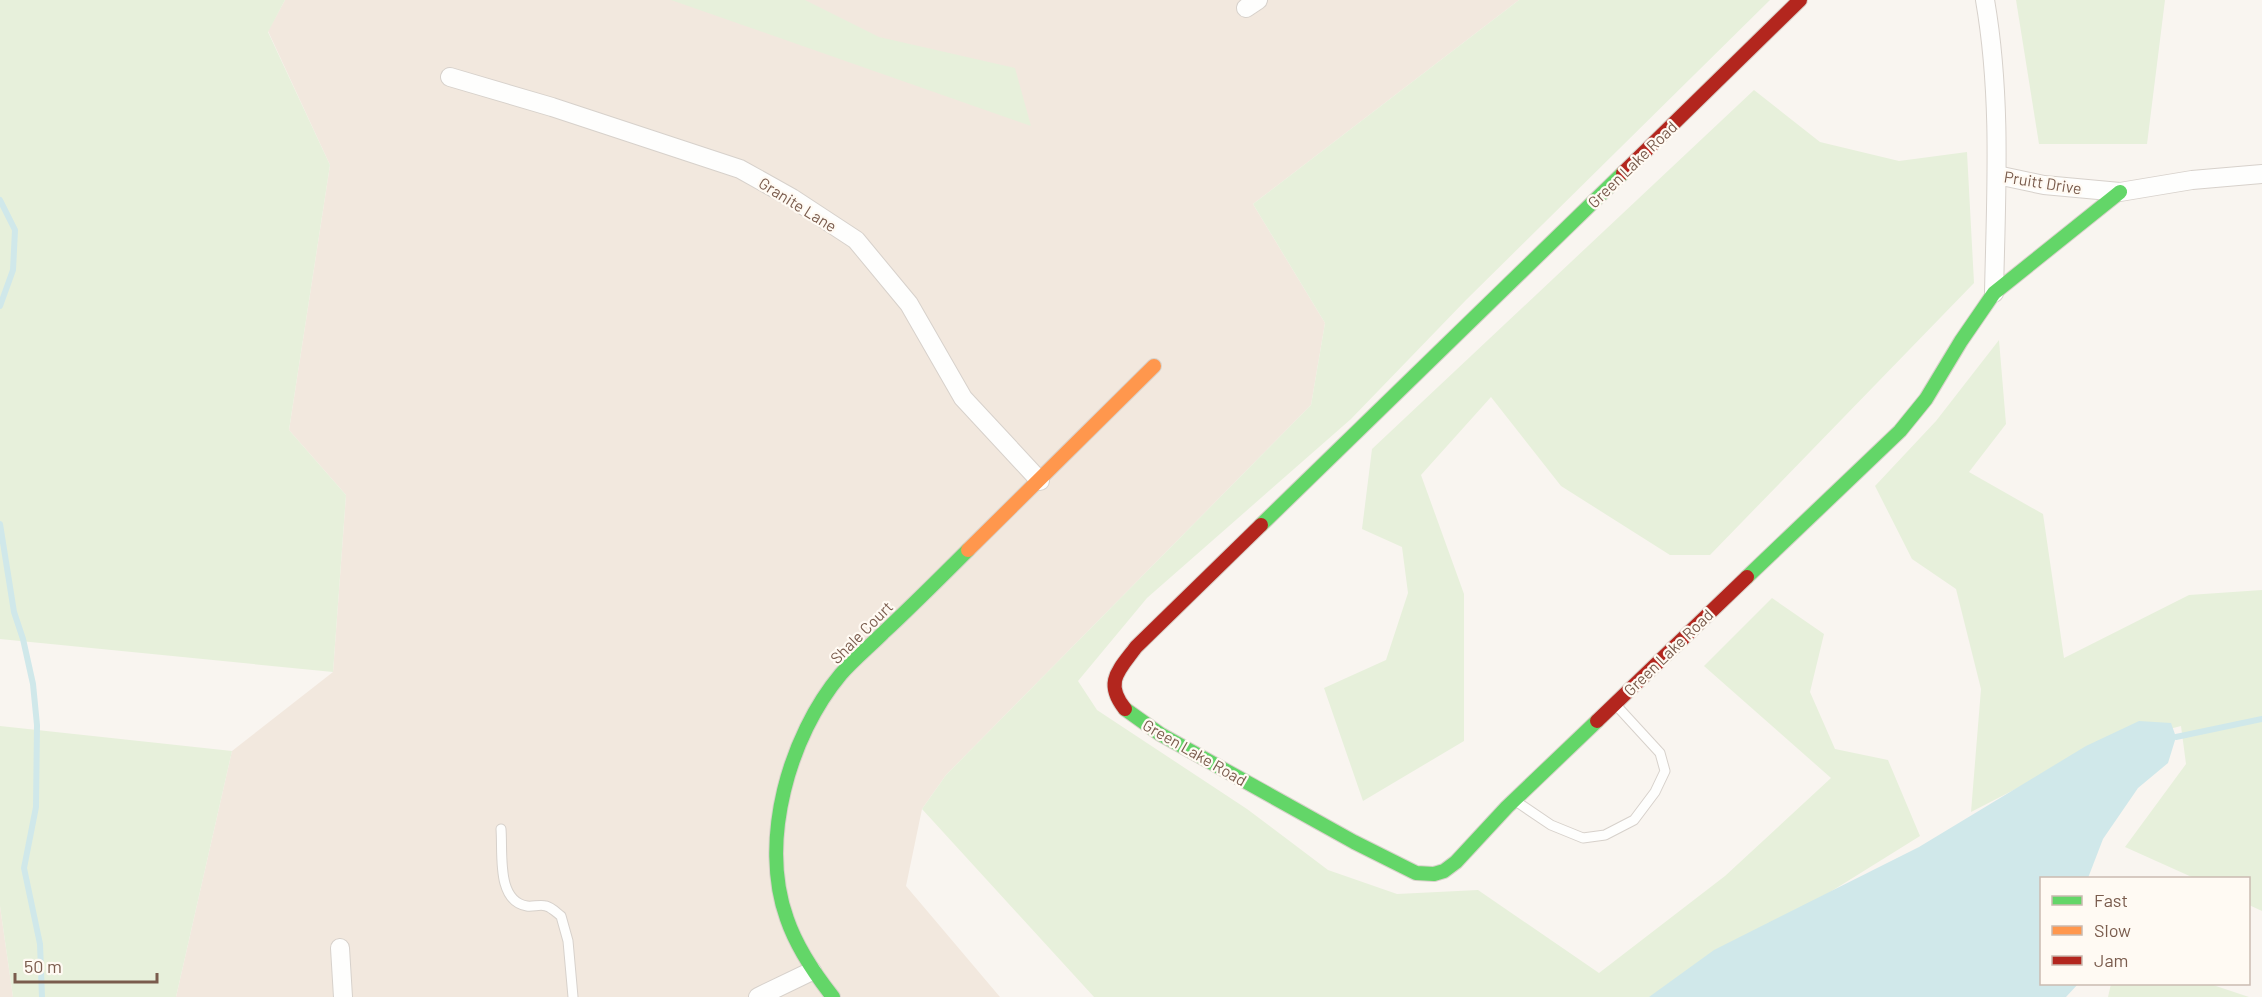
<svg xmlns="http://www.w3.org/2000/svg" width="2262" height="997" viewBox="0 0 2262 997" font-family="Barlow,sans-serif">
<rect width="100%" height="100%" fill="#f9f5f0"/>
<g fill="#f2e8de">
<path d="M 285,0 L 1519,0 L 1253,204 L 1325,323 L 1311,405 L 946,775 L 922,809 L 906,886 L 1000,997 L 176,997 L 232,751 L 333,672 L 346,495 L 289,430 L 330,165 L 268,31 Z"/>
<path d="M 0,906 L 13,997 L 0,997 Z"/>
</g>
<g fill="#e7f0db">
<path d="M 0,0 L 285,0 L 268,32 L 330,165 L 289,430 L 346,495 L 333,672 L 0,639 Z"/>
<path d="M 671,0 L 805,0 L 879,37 L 1015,68 L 1031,126 Z"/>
<path d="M 1519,0 L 1770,0 L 1466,300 L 1351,419 L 1147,598 L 1078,681 L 1097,710 L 1247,809 L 1328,870 L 1397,894 L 1478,890 L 1599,973 L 1725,876 L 1831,778 L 1704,666 L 1772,598 L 1824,634 L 1810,692 L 1835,749 L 1888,760 L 1920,836 L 1790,917 L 1669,997 L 1094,997 L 922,809 L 946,775 L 1311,405 L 1325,323 L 1253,204 Z"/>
<path d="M 2016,0 L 2165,0 L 2147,144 L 2039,144 Z"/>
<path d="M 1754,90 L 1820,142 L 1899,161 L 1967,152 L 1974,283 L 1710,555 L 1670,555 L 1561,486 L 1491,397 L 1421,475 L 1464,594 L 1464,741 L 1363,801 L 1324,688 L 1386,660 L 1408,593 L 1402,547 L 1362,529 L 1372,449 Z"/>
<path d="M 1999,340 L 2006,424 L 1969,472 L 2043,514 L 2064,658 L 2189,595 L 2262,590 L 2262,911 L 2249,905 L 2248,878 L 2194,878 L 2125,847 L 2186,764 L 2181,726 L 2095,748 L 1971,812 L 1981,689 L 1956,589 L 1912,559 L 1875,486 L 1936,421 Z"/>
<path d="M 0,726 L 232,751 L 176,997 L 13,997 L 0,906 Z"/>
<path d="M 2111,984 L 2210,984 L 2249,997 L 2108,997 Z"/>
</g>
<path fill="#d0e8ea" d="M 2139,721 L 2171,723 L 2176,737 L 2168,763 L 2138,788 L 2103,839 L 2088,878 L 2042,878 L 2042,984 L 2078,984 L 2066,997 L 1649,997 L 1714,950 L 1919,847 L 2086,746 Z"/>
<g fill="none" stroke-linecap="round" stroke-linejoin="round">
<g stroke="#d0e8ea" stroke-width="6">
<path d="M 0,200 L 15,230 L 13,270 L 0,306"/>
<path d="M 0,524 L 14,612 L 23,639 L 33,684 L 37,725 L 36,807 L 24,868 L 40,944 L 42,997"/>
<path d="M 2176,737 L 2262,719"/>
</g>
<g stroke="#d7d1cb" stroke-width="11">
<g id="lane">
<path d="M 1517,802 L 1551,825 L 1583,838 L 1605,835 L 1634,820 L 1655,792 L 1665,771 L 1660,753 L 1615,704"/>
<path d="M 501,829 C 503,853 496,901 527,906 C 533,907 540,904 546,906 C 551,907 557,913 561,916 L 568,941 L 573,997"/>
</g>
</g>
<g stroke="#d7d1cb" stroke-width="20">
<g id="street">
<path d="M 1985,0 C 2002,98 1996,195 1994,293"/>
<path d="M 1246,8 L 1258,0"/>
<path d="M 450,77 L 552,107 L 740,169 L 792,198 L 856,240 L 909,304 L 963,398 L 1040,481"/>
<path d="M 1997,175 L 2044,185 L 2120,192 L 2192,180 L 2262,174"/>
<path d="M 340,948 L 343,997"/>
<path d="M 758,997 L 812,971"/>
</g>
</g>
<g stroke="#d9d2cb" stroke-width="16">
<g id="fast">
<path d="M 1261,525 L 1623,173"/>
<path d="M 1747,577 L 1900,431 L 1926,399 L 1961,341 L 1994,293 L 2120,192"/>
<path d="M 1125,709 L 1160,734 L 1354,842 L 1416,873 L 1434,874 L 1444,871 L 1456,862 L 1507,807 L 1597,721"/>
<path d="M 833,997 C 814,973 797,948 787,919 C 759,841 789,736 841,674 C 853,660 869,647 883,633 C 912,606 940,578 968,550"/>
</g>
</g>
<g stroke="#d9d2cb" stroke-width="16">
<path id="slow" d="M 968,550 L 1154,366"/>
</g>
<g stroke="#d9d2cb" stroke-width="16">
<g id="jam">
<path d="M 1623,173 L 1800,0"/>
<path d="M 1125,709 C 1103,682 1120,669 1136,647 L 1261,525"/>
<path d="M 1597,721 L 1747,577"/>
</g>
</g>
<use href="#lane" stroke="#fefefd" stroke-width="9"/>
<use href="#street" stroke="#fefefd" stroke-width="18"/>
<use href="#fast" stroke="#63d668" stroke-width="14"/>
<use href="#slow" stroke="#ff974d" stroke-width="14"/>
<use href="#jam" stroke="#b3261e" stroke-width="14"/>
</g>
<g text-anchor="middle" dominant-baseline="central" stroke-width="4.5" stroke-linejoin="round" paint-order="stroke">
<g font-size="16" fill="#7a5c4d" stroke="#fffaf3">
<text transform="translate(1632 164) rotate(-44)">Green Lake Road</text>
<text transform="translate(2043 182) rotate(9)">Pruitt Drive</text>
<text transform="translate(798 204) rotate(32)">Granite Lane</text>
<text transform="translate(861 632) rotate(-45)">Shale Court</text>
<text transform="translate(1668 652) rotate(-44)">Green Lake Road</text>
<text transform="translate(1195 752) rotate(30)">Green Lake Road</text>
</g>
</g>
<rect x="2040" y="877" width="210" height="108" fill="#fffaf3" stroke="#cabbb1" stroke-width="1.5"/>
<rect x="2052" y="896" width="30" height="9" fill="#63d668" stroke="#cabbb1" stroke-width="1.5"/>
<text x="2094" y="907" font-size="18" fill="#7a5c4d">Fast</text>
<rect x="2052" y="926" width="30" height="9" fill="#ff974d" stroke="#cabbb1" stroke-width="1.5"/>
<text x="2094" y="937" font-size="18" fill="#7a5c4d">Slow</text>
<rect x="2052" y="956" width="30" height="9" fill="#b3261e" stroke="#cabbb1" stroke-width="1.5"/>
<text x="2094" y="967" font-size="18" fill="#7a5c4d">Jam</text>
<path d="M15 973v9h142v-9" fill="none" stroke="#7a5c4d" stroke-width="3"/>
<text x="24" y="973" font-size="18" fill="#7a5c4d" stroke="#fffaf3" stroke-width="4.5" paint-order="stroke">50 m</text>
</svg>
